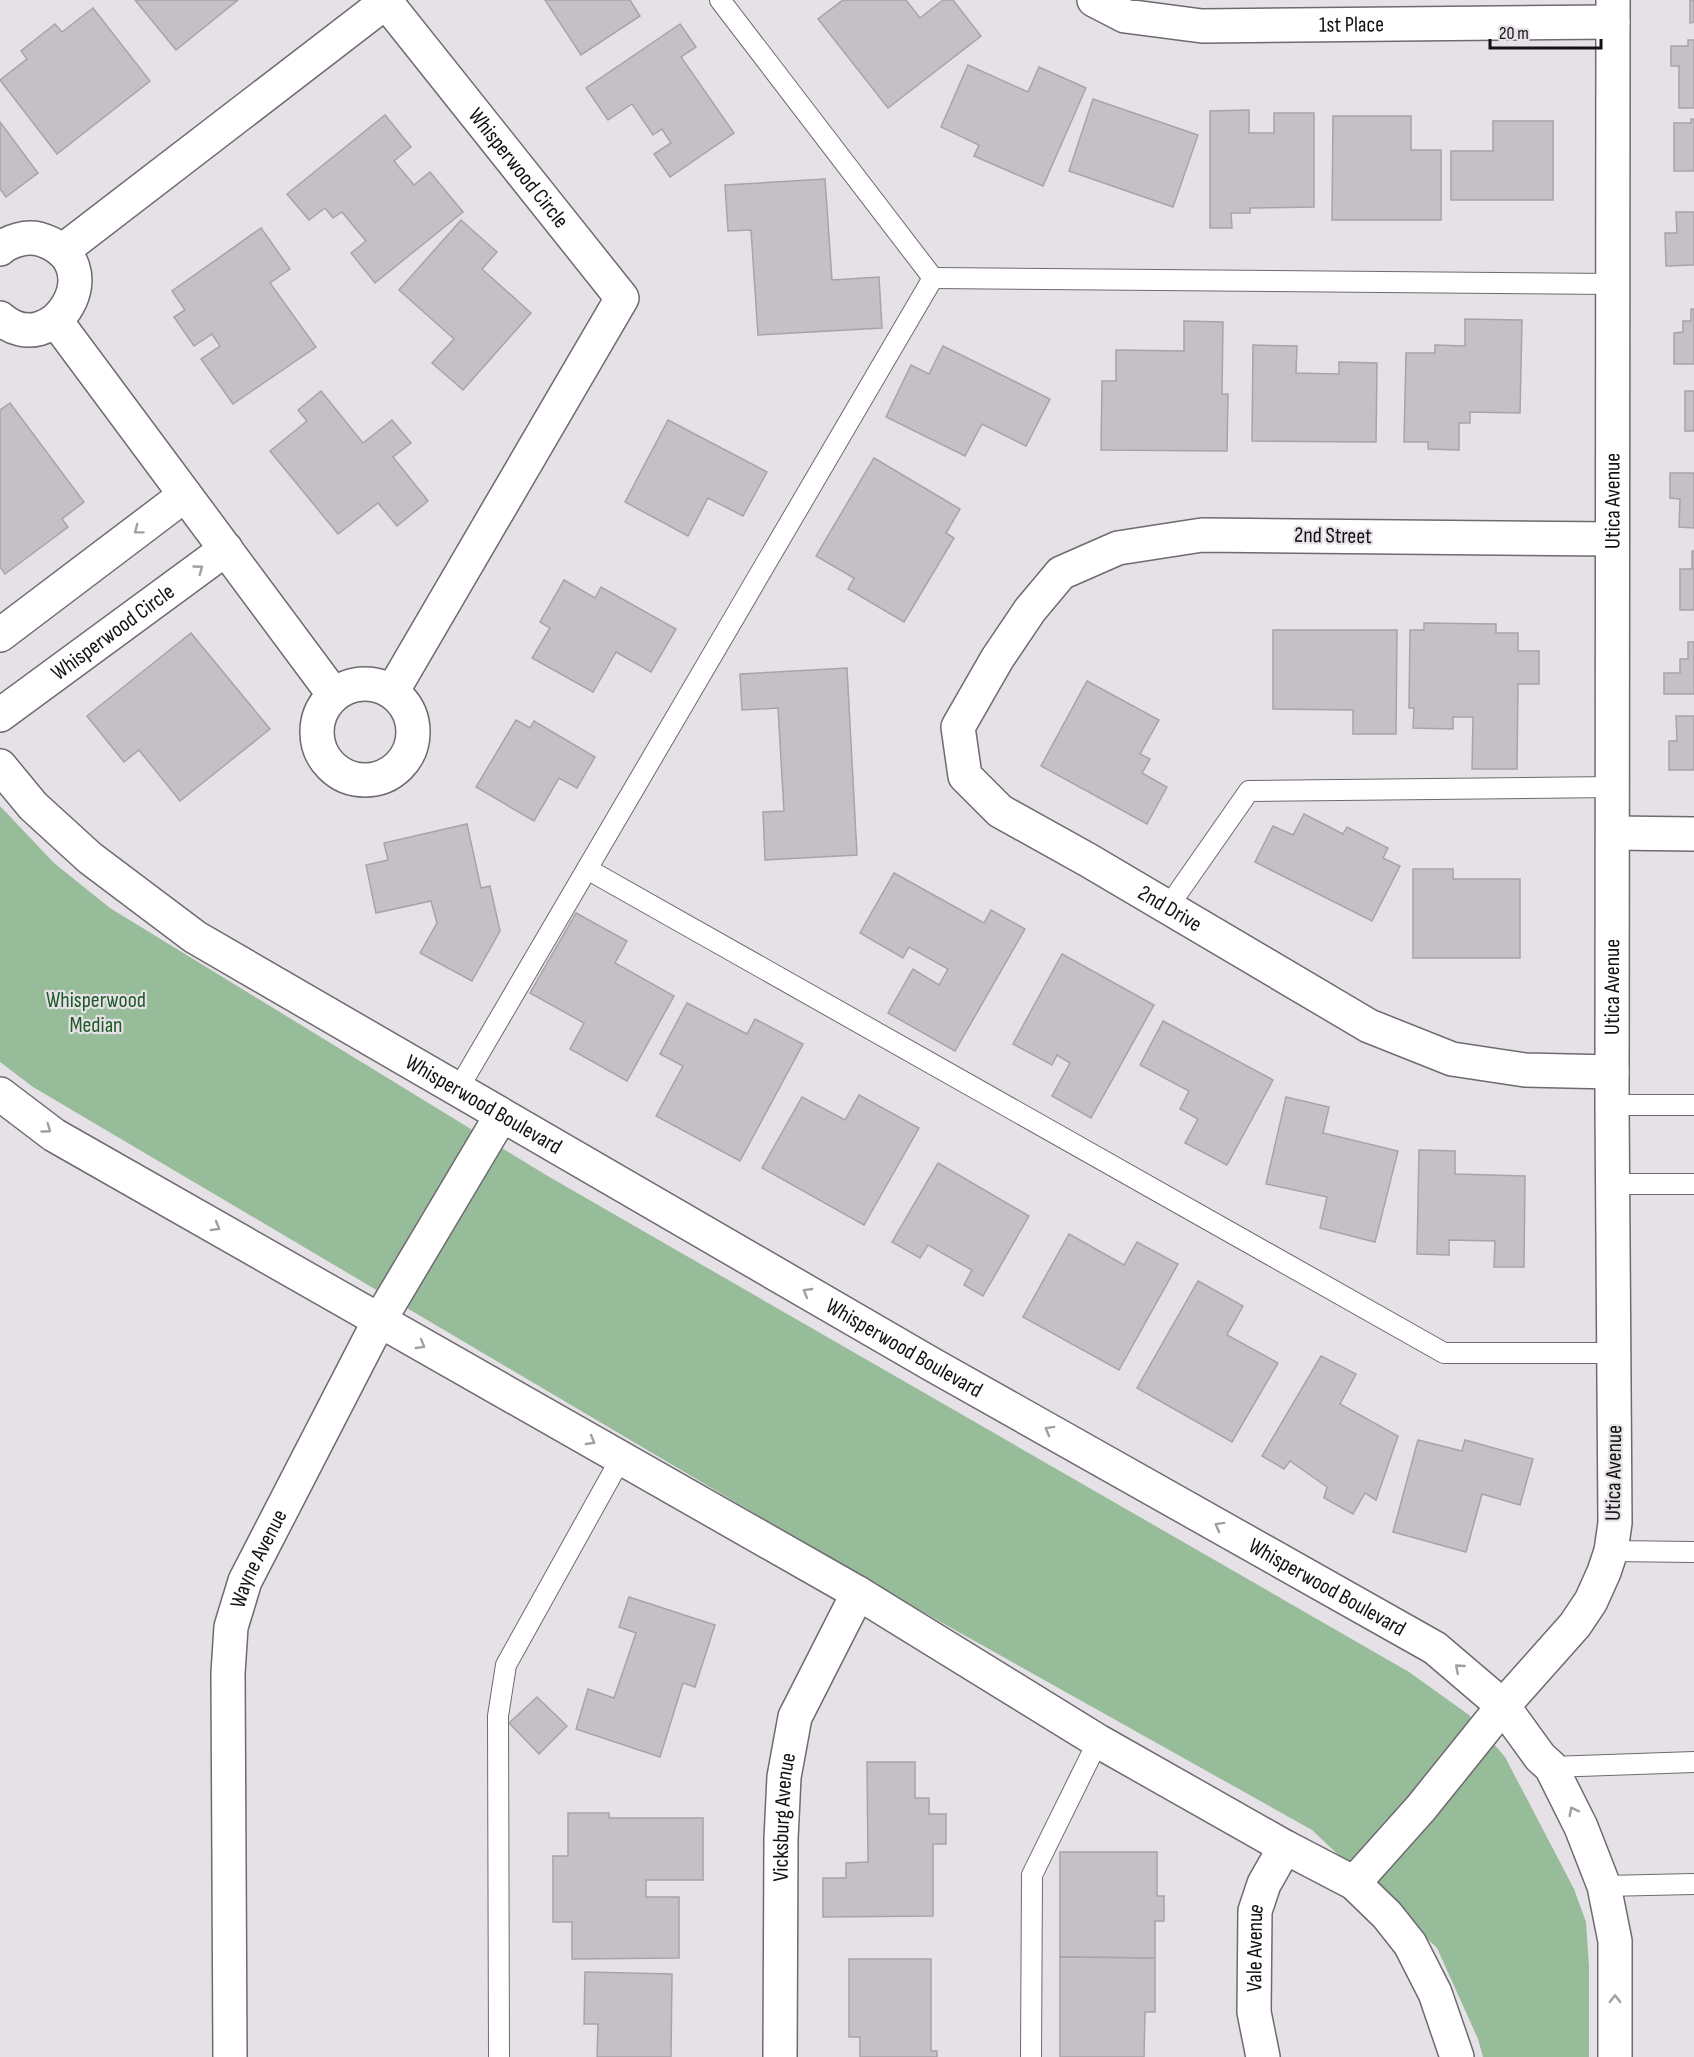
<svg xmlns="http://www.w3.org/2000/svg" width="1694" height="2057" viewBox="0 0 1694 2057" font-family="'Sofia Sans Condensed',sans-serif">
<rect width="100%" height="100%" fill="#e6e1e7"/>
<path fill="#97bc99" d="M 0,806 L 54,863 L 110,908 L 546,1175 L 1409,1672 L 1469,1715 L 1505,1757 L 1574,1889 L 1586,1922 L 1589,1966 L 1589,2057 L 1483,2057 L 1478,2039 L 1437,1948 L 1312,1830 L 896,1597 L 33,1087 L 0,1062 Z"/>
<g fill="#c5c0c6" stroke="#a8a3a9" stroke-width="1.5">
<path d="M 135,0 L 238,0 L 176,50 Z"/>
<path d="M 545,0 L 630,0 L 640,16 L 581,55 Z"/>
<path d="M 843,0 L 906,0 L 920,18 L 943,0 L 953,0 L 981,36 L 888,108 L 818,19 Z"/>
<path d="M 1690,0 L 1694,0 L 1694,22 L 1690,23 Z"/>
<path d="M 93,8 L 150,81 L 57,154 L 0,80 L 27,59 L 21,51 L 55,24 L 62,32 Z"/>
<path d="M 680,24 L 696,47 L 681,57 L 734,133 L 670,177 L 654,154 L 671,143 L 662,129 L 653,135 L 632,104 L 608,120 L 586,88 Z"/>
<path d="M 1688,40 L 1694,40 L 1694,108 L 1679,108 L 1679,66 L 1671,66 L 1671,46 L 1688,46 Z"/>
<path d="M 968,65 L 1028,92 L 1039,67 L 1086,88 L 1043,186 L 974,156 L 979,145 L 941,127 Z"/>
<path d="M 1093,99 L 1198,135 L 1173,207 L 1069,171 Z"/>
<path d="M 1249,110 L 1249,133 L 1274,133 L 1274,113 L 1314,113 L 1314,207 L 1250,208 L 1250,213 L 1231,213 L 1232,228 L 1210,228 L 1210,111 Z"/>
<path d="M 385,115 L 411,147 L 394,161 L 414,185 L 430,172 L 463,212 L 375,283 L 351,253 L 366,241 L 342,212 L 333,218 L 325,208 L 309,220 L 287,194 Z"/>
<path d="M 1333,116 L 1411,116 L 1411,150 L 1441,150 L 1441,220 L 1332,220 Z"/>
<path d="M 1691,119 L 1694,119 L 1694,171 L 1674,171 L 1674,123 L 1691,123 Z"/>
<path d="M 1493,121 L 1553,121 L 1553,200 L 1451,200 L 1451,151 L 1493,151 Z"/>
<path d="M 0,122 L 38,173 L 6,197 L 0,189 Z"/>
<path d="M 825,179 L 832,280 L 879,277 L 882,328 L 758,335 L 751,230 L 728,231 L 725,185 Z"/>
<path d="M 1676,212 L 1694,212 L 1694,265 L 1666,266 L 1665,233 L 1677,233 Z"/>
<path d="M 461,220 L 497,252 L 482,269 L 531,313 L 463,390 L 432,363 L 454,339 L 399,290 Z"/>
<path d="M 261,228 L 290,269 L 270,283 L 316,347 L 233,404 L 201,359 L 220,346 L 212,334 L 194,346 L 174,317 L 185,310 L 172,291 Z"/>
<path d="M 1691,309 L 1694,309 L 1694,364 L 1674,364 L 1674,333 L 1683,332 L 1683,321 L 1691,321 Z"/>
<path d="M 1465,319 L 1522,320 L 1520,413 L 1470,412 L 1470,423 L 1459,423 L 1459,450 L 1428,449 L 1428,442 L 1404,442 L 1406,353 L 1435,353 L 1435,345 L 1465,346 Z"/>
<path d="M 1184,321 L 1223,322 L 1222,394 L 1228,394 L 1227,451 L 1101,450 L 1102,381 L 1116,381 L 1116,350 L 1184,351 Z"/>
<path d="M 1253,345 L 1297,346 L 1296,373 L 1339,374 L 1339,362 L 1377,363 L 1376,442 L 1252,441 Z"/>
<path d="M 943,346 L 1050,399 L 1026,446 L 982,424 L 965,456 L 886,417 L 911,365 L 929,374 Z"/>
<path d="M 321,391 L 363,443 L 392,420 L 411,443 L 393,457 L 428,501 L 397,526 L 378,503 L 338,534 L 270,451 L 307,421 L 298,410 Z"/>
<rect x="1685" y="391" width="9" height="40"/>
<path d="M 10,403 L 84,502 L 62,519 L 68,527 L 5,574 L 0,567 L 0,410 Z"/>
<path d="M 668,420 L 767,472 L 743,516 L 708,498 L 688,536 L 625,502 Z"/>
<path d="M 874,458 L 960,509 L 946,533 L 954,538 L 904,622 L 848,589 L 854,578 L 816,556 Z"/>
<path d="M 1670,473 L 1694,473 L 1694,528 L 1679,527 L 1680,499 L 1670,498 Z"/>
<path d="M 1692,551 L 1694,551 L 1694,610 L 1680,610 L 1680,569 L 1692,569 Z"/>
<path d="M 564,580 L 595,598 L 601,587 L 676,629 L 651,672 L 616,652 L 593,692 L 532,658 L 550,628 L 540,622 Z"/>
<path d="M 1424,623 L 1496,624 L 1496,633 L 1518,633 L 1518,651 L 1539,651 L 1539,684 L 1518,684 L 1517,769 L 1472,769 L 1473,717 L 1453,717 L 1453,729 L 1413,728 L 1414,708 L 1409,708 L 1410,630 L 1424,630 Z"/>
<path d="M 1273,630 L 1397,630 L 1396,734 L 1353,734 L 1353,710 L 1273,709 Z"/>
<path d="M 191,633 L 270,729 L 180,801 L 139,750 L 124,762 L 87,716 Z"/>
<path d="M 1688,642 L 1694,642 L 1694,694 L 1664,694 L 1664,673 L 1680,673 L 1680,659 L 1688,659 Z"/>
<path d="M 847,668 L 857,855 L 765,860 L 763,812 L 784,811 L 778,708 L 742,710 L 740,674 Z"/>
<path d="M 1087,681 L 1159,720 L 1140,754 L 1150,759 L 1142,773 L 1167,787 L 1147,824 L 1041,766 Z"/>
<path d="M 1676,716 L 1694,716 L 1694,770 L 1669,770 L 1669,741 L 1677,741 Z"/>
<path d="M 516,720 L 530,728 L 534,721 L 595,757 L 577,788 L 559,778 L 534,821 L 476,787 Z"/>
<path d="M 1304,814 L 1343,834 L 1347,827 L 1388,848 L 1383,858 L 1400,866 L 1372,921 L 1255,862 L 1273,826 L 1293,835 Z"/>
<path d="M 467,824 L 481,888 L 490,886 L 500,931 L 472,981 L 420,953 L 437,923 L 431,901 L 376,913 L 366,865 L 388,860 L 384,843 Z"/>
<path d="M 1413,869 L 1453,869 L 1453,879 L 1520,879 L 1520,958 L 1413,958 Z"/>
<path d="M 894,873 L 984,923 L 991,910 L 1025,929 L 955,1051 L 888,1013 L 913,969 L 939,985 L 948,969 L 909,947 L 903,958 L 860,933 Z"/>
<path d="M 576,913 L 627,941 L 615,963 L 674,996 L 627,1081 L 570,1049 L 584,1023 L 530,993 Z"/>
<path d="M 1062,954 L 1154,1005 L 1091,1118 L 1052,1096 L 1070,1063 L 1057,1055 L 1052,1065 L 1013,1044 Z"/>
<path d="M 687,1003 L 747,1034 L 755,1019 L 803,1044 L 740,1161 L 656,1116 L 683,1066 L 660,1054 Z"/>
<path d="M 1163,1021 L 1273,1080 L 1227,1165 L 1185,1143 L 1198,1119 L 1180,1109 L 1189,1091 L 1140,1065 Z"/>
<path d="M 859,1095 L 919,1128 L 864,1225 L 762,1168 L 802,1097 L 845,1120 Z"/>
<path d="M 1286,1097 L 1329,1107 L 1323,1133 L 1398,1151 L 1375,1242 L 1320,1228 L 1327,1197 L 1266,1184 Z"/>
<path d="M 1419,1150 L 1455,1151 L 1455,1174 L 1525,1176 L 1524,1267 L 1494,1267 L 1495,1241 L 1449,1240 L 1449,1255 L 1417,1254 Z"/>
<path d="M 938,1163 L 1029,1216 L 983,1296 L 964,1285 L 972,1270 L 928,1245 L 920,1258 L 892,1242 Z"/>
<path d="M 1069,1234 L 1124,1265 L 1137,1242 L 1178,1264 L 1119,1370 L 1023,1317 Z"/>
<path d="M 1198,1281 L 1243,1306 L 1227,1335 L 1278,1363 L 1232,1442 L 1137,1388 Z"/>
<path d="M 1321,1356 L 1356,1374 L 1340,1404 L 1398,1436 L 1376,1500 L 1365,1493 L 1353,1514 L 1324,1498 L 1327,1487 L 1290,1461 L 1284,1469 L 1262,1456 Z"/>
<path d="M 1418,1440 L 1462,1451 L 1465,1440 L 1533,1459 L 1520,1505 L 1482,1494 L 1466,1552 L 1393,1532 Z"/>
<path d="M 629,1597 L 715,1625 L 695,1687 L 683,1683 L 660,1757 L 576,1729 L 588,1689 L 614,1698 L 636,1633 L 619,1627 Z"/>
<path d="M 537,1697 L 567,1726 L 539,1754 L 509,1723 Z"/>
<path d="M 867,1762 L 915,1762 L 915,1798 L 929,1798 L 929,1814 L 946,1814 L 946,1844 L 933,1844 L 933,1916 L 823,1917 L 823,1878 L 846,1878 L 846,1863 L 868,1862 Z"/>
<path d="M 568,1813 L 609,1813 L 609,1818 L 703,1818 L 703,1880 L 646,1880 L 646,1897 L 679,1897 L 679,1958 L 572,1959 L 572,1922 L 553,1922 L 553,1856 L 568,1856 Z"/>
<path d="M 1060,1852 L 1157,1852 L 1157,1896 L 1164,1896 L 1164,1921 L 1155,1921 L 1155,1958 L 1060,1957 Z"/>
<path d="M 1060,1957 L 1155,1958 L 1155,2012 L 1145,2012 L 1144,2057 L 1060,2057 Z"/>
<path d="M 849,1959 L 931,1959 L 931,2051 L 937,2051 L 937,2057 L 860,2057 L 860,2037 L 849,2037 Z"/>
<path d="M 585,1972 L 672,1974 L 671,2057 L 597,2057 L 598,2024 L 584,2024 Z"/>
</g>
<g fill="none" stroke-linecap="round" stroke-linejoin="round">
<g stroke="#6e6a70" stroke-width="22">
<g id="service">
<path d="M 720,0 L 933,278"/>
<path d="M 933,278 L 1613,284"/>
<path d="M 587,869 L 1444,1353 L 1615,1353"/>
<path d="M 1168,907 L 1249,791 L 1613,787"/>
<path d="M 457,1091 L 933,278"/>
<path d="M 1612,1105 L 1694,1105"/>
<path d="M 1613,1184 L 1694,1184"/>
<path d="M 1611,1551 L 1694,1552"/>
<path d="M 1551,1767 L 1694,1762"/>
<path d="M 1604,1886 L 1694,1884"/>
<path d="M 499,2057 L 498,1716 L 506,1665 L 621,1458"/>
<path d="M 1031,2057 L 1032,1875 L 1098,1741"/>
</g>
</g>
<g stroke="#6e6a70" stroke-width="36">
<g id="minor">
<path id="s1" d="M 1094,0 L 1125,16 L 1202,26 L 1613,22"/>
<path d="M 0,249 C 9,241 26,236 39,239 C 116,261 53,365 0,318"/>
<path id="s2" d="M 62,251 L 386,2 L 622,298 L 392,692"/>
<path d="M 56,321 L 334,695"/>
<path id="s3" d="M 1612,539 L 1202,535 L 1118,548 L 1061,573 L 1030,610 L 997,659 L 958,727 L 965,776 L 1000,811 L 1088,860 L 1369,1026 L 1452,1059 L 1525,1070 L 1612,1072"/>
<path d="M 0,635 L 185,495"/>
<circle cx="365" cy="732" r="48"/>
<path id="s4" d="M 0,715 L 226,549"/>
<path id="s5" d="M 0,766 L 33,806 L 90,858 L 195,937 L 933,1365 L 1435,1648 L 1503,1706 L 1540,1757 L 1551,1767 L 1581,1827 L 1604,1886 L 1615,1941 L 1615,2057"/>
<path d="M 1613,833 L 1694,834"/>
<path d="M 0,1094 L 54,1135 L 858,1593 L 1098,1741 L 1285,1847 L 1354,1883 L 1387,1915 L 1410,1944 L 1435,1993 L 1457,2057"/>
<path id="s6" d="M 1354,1883 L 1421,1808 L 1503,1706 L 1575,1625 L 1591,1601 L 1604,1572 L 1611,1551 L 1615,1523 L 1612,1105 L 1613,0"/>
<path id="s7" d="M 230,2057 L 228,1673 L 231,1627 L 245,1581 L 379,1321 L 501,1116"/>
<path id="s8" d="M 780,2057 L 781,1839 L 784,1777 L 795,1717 L 858,1593"/>
<path id="s9" d="M 1263,2057 L 1254,2012 L 1255,1911 L 1264,1884 L 1285,1847"/>
</g>
</g>
<use href="#service" stroke="#fff" stroke-width="20"/>
<use href="#minor" stroke="#fff" stroke-width="33"/>
</g>
<defs><path id="oneway-chevron" d="M-2-3.5L2.5 0L-2 3.5" fill="none" stroke-width="1.6" stroke-linecap="round" stroke-linejoin="round" transform="scale(1.5)"/></defs>
<g stroke="#a1a0a1">
<use href="#oneway-chevron" transform="translate(138 530) rotate(143)"/>
<use href="#oneway-chevron" transform="translate(199 569) rotate(-36)"/>
<use href="#oneway-chevron" transform="translate(47 1129) rotate(36)"/>
<use href="#oneway-chevron" transform="translate(216 1227) rotate(30)"/>
<use href="#oneway-chevron" transform="translate(807 1292) rotate(-150)"/>
<use href="#oneway-chevron" transform="translate(421 1345) rotate(30)"/>
<use href="#oneway-chevron" transform="translate(1049 1430) rotate(-151)"/>
<use href="#oneway-chevron" transform="translate(591 1441) rotate(30)"/>
<use href="#oneway-chevron" transform="translate(1219 1526) rotate(-151)"/>
<use href="#oneway-chevron" transform="translate(1459 1668) rotate(-139)"/>
<use href="#oneway-chevron" transform="translate(1573 1811) rotate(-117)"/>
<use href="#oneway-chevron" transform="translate(1615 1999) rotate(-90)"/>
</g>
<g text-anchor="middle" dominant-baseline="central" stroke-width="4.5" stroke-linejoin="round" paint-order="stroke">
<g font-size="22" fill="#131113" stroke="#e6e1e7">
<text stroke="none"><textPath href="#s1" startOffset="262">1st Place</textPath></text>
<text stroke="none"><textPath href="#s2" startOffset="621">Whisperwood Circle</textPath></text>
<text stroke="none"><textPath href="#s6" startOffset="1473">Utica Avenue</textPath></text>
<text transform="translate(1333 536) rotate(1)">2nd Street</text>
<text stroke="none"><textPath href="#s4" startOffset="140">Whisperwood Circle</textPath></text>
<text stroke="none"><textPath href="#s3" startOffset="1038">2nd Drive</textPath></text>
<text stroke="none"><textPath href="#s6" startOffset="987">Utica Avenue</textPath></text>
<text stroke="none"><textPath href="#s5" startOffset="594">Whisperwood Boulevard</textPath></text>
<text stroke="none"><textPath href="#s5" startOffset="1080">Whisperwood Boulevard</textPath></text>
<text transform="translate(1614 1473) rotate(-89)">Utica Avenue</text>
<text stroke="none"><textPath href="#s7" startOffset="504">Wayne Avenue</textPath></text>
<text stroke="none"><textPath href="#s5" startOffset="1566">Whisperwood Boulevard</textPath></text>
<text stroke="none"><textPath href="#s8" startOffset="240">Vicksburg Avenue</textPath></text>
<text stroke="none"><textPath href="#s9" startOffset="110">Vale Avenue</textPath></text>
</g>
<g font-size="22" fill="#1d5a27" stroke="#e6e1e7">
<text x="96" y="1000">Whisperwood<tspan x="96" dy="25">Median</tspan></text>
</g>
</g>
<path d="M1490 39v9h111v-9" fill="none" stroke="#131113" stroke-width="3"/>
<text x="1499" y="39" font-size="18" fill="#131113" stroke="#e6e1e7" stroke-width="4.5" paint-order="stroke">20 m</text>
</svg>
